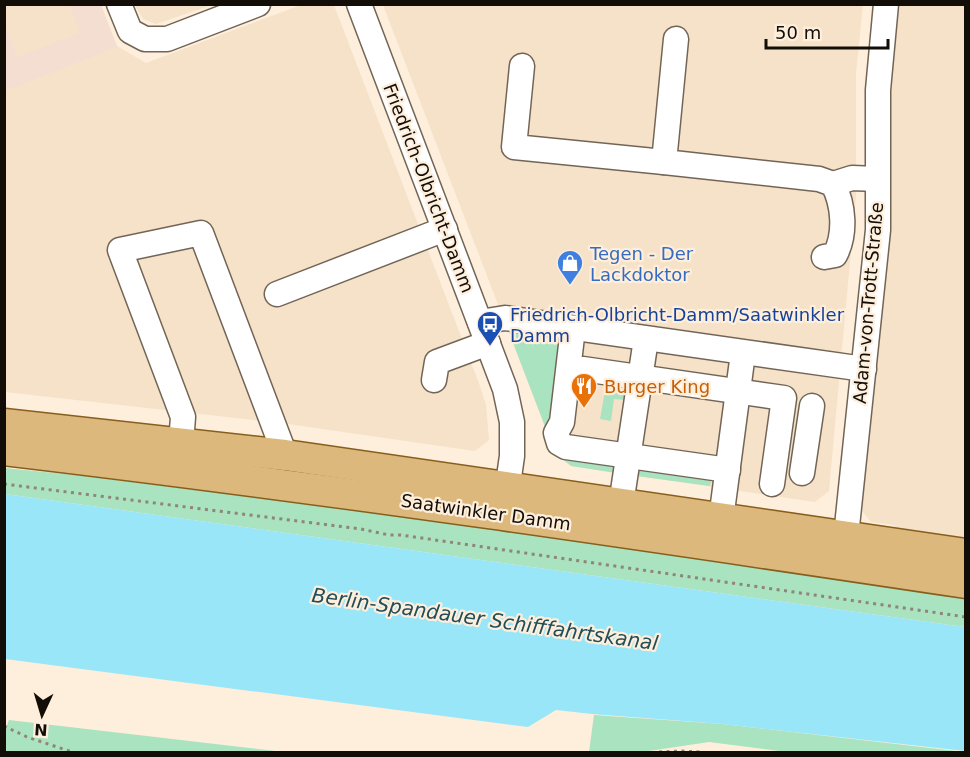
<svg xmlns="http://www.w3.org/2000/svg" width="970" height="757" viewBox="0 0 970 757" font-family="'DejaVu Sans',sans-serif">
<rect width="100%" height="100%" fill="#feeedc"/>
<g fill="#f5e2c9">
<path d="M 5,5 L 101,5 L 117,46 L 146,63 L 301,5 L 334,5 L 480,386 L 486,405 L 489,440 L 475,451 L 281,423 L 5,392 Z"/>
<path d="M 135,5 L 212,5 L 156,24 L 143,19 Z"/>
<path d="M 383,5 L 863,5 L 856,73 L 856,196 L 829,491 L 815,502 L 571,466 L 555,453 Z"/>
<path d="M 898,5 L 965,5 L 965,540 L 896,530 L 894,525 L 871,522 L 862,511 L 861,502 L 870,371 L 876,369 L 889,226 L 890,104 Z"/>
</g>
<path fill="#f3ded1" d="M 74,5 L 101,5 L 117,47 L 5,91 L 5,31 L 7,30 L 17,57 L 80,33 L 70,6 Z"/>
<g fill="#a9e3bf">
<path d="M 507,327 L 526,329 L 525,340 L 564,346 L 559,410 L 546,429 Z"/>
<path d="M 624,385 L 627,389 L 625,400 L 614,399 L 611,421 L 600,419 L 605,391 L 622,393 Z"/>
<path d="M 555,453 L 617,463 L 616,473 L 571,466 Z"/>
<path d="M 644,464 L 707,475 L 711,482 L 710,486 L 636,476 L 638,470 Z"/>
<path d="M 5,468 L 75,475 L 444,521 L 965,597 L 965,627 L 5,494 Z"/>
<path d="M 594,715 L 722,724 L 965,752 L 787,752 L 709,742 L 642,752 L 589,752 Z"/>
<path d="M 9,720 L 284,752 L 285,752 L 5,752 L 5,730 Z"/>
</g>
<path fill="#99e6f8" d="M 5,494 L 965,627 L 965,751 L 722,724 L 592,714 L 556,710 L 528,727 L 5,659 Z"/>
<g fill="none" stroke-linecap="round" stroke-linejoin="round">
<g stroke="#736556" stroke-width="27">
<g id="minor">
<path d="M 119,4 L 130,31 L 145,39 L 167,39 L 258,4"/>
<path d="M 359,4 L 505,389 L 512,422 L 512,456 L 505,505"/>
<path d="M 676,39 L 664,162 L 819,179 L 833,184 C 844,205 846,234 835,255 L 824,257"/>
<path d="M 522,66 L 514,147 L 664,162"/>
<path d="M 833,184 L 852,178 L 877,179"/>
<path d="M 277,294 L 445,229"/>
<path d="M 480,322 L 505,318 L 864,369"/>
<path d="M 573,328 L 562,422 L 556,433 L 559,443 L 566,447 L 728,470"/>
<path d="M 583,369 L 784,398 L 772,484"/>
<path d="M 434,380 L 437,362 L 488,343"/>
<path d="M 181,443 L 183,417 L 120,250 L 201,233 L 285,455"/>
<path d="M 802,473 L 812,406"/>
<path d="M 621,504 L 646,339"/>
<path d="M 721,519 L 743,353"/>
<path d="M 844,555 L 878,230 L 878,90 L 886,4"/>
</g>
</g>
<g stroke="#885e1c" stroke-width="33">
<g id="major">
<path d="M 4,424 L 285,455 L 966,554"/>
<path d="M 4,450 C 326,488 645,535 966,583"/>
</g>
</g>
<g stroke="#908579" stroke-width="3" stroke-dasharray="3 4.5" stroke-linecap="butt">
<path d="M 4,484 L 361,529 L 389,535 L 401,535 L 966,617"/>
<path d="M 4,726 L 27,737 L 72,752"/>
<path d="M 659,752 L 681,751 L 700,752"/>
</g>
<use href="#minor" stroke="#fff" stroke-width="24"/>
<use href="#major" stroke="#ddb87d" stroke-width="30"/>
</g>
<defs>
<g id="shop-pin" transform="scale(1.35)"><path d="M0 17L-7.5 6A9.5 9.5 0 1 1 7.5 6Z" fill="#3f7fe0" stroke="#feeedc"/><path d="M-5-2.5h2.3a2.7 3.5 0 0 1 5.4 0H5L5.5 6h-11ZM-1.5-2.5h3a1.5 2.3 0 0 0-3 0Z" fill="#fff"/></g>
<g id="bus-pin" transform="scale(1.35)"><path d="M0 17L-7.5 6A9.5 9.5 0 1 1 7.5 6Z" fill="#1a4fb4" stroke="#feeedc"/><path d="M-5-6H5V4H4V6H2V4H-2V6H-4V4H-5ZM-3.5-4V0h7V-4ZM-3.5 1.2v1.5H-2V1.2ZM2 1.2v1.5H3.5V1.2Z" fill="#fff"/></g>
<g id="restaurant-pin" transform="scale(1.35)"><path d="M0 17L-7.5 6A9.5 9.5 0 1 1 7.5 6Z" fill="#e8710a" stroke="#feeedc"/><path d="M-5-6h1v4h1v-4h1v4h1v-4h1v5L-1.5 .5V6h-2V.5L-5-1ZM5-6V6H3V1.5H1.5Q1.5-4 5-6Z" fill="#fff"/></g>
</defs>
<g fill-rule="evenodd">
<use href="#shop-pin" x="570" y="263"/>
<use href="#bus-pin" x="490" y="324"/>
<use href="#restaurant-pin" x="584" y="386"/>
</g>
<g text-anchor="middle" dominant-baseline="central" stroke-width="4.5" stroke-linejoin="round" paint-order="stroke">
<g font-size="18" fill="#120d07" stroke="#feeedc">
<text transform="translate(429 188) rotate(69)">Friedrich-Olbricht-Damm</text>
<text transform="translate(868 303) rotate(-85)">Adam-von-Trott-Straße</text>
<text transform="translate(486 512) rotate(8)">Saatwinkler Damm</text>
</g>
<g font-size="18" fill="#366cbe" stroke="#feeedc" text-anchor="start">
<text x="590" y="253">Tegen - Der<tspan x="590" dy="21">Lackdoktor</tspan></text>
</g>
<g font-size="18" fill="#164399" stroke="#feeedc" text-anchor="start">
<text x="510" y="314">Friedrich-Olbricht-Damm/Saatwinkler<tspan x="510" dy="21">Damm</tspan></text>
</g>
<g font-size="18" fill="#c56008" stroke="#feeedc" text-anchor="start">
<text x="604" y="386">Burger King</text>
</g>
<g font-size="20" font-style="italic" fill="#214e58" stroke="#feeedc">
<text transform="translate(485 619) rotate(8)">Berlin-Spandauer Schifffahrtskanal</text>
</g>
</g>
<rect width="970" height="757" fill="none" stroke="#120d07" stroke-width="12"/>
<g transform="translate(42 715) rotate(184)" stroke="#feeedc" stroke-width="4.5" paint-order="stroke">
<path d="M0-4.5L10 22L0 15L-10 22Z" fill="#120d07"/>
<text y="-9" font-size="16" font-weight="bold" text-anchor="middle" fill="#120d07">N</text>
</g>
<path d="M766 39v9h122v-9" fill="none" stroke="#120d07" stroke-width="3"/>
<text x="775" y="39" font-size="18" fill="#120d07" stroke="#feeedc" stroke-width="4.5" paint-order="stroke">50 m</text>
</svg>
